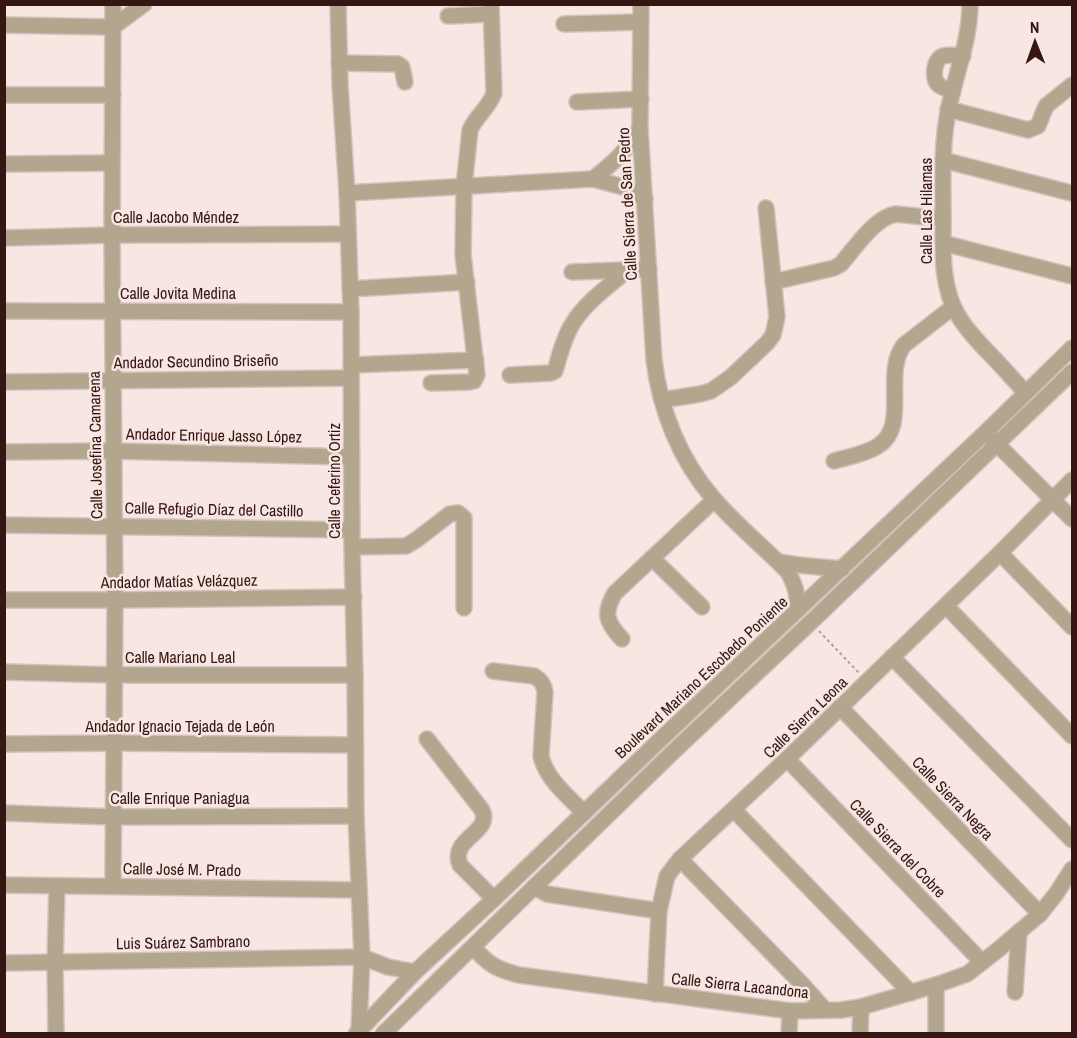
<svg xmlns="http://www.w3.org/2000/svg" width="1077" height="1038" viewBox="0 0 1077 1038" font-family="'Archivo Narrow',sans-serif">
<rect width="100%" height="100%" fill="#f8e6e3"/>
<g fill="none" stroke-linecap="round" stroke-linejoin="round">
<g stroke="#d5c1bd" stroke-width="18">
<g id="minor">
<path d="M 338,4 L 340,85 L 347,193 L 351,312 L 352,547 L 355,675 L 356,816 L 362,957 L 359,1031"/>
<path d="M 641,4 L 640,128 L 654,360 C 660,410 680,460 713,498 C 735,524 764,547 788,572 C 795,585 798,595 798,610"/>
<path d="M 970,4 C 970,40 956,72 949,107 C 941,144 943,182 943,220 C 943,253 941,288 959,317 C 966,329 976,339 985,349 C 999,363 1012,378 1025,392"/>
<path d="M 448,16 L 491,14"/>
<path d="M 564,24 L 641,22"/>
<path d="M 4,25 L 113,27 L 144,4"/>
<path d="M 339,63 L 398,64 L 402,67 L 405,82"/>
<path d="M 953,91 C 948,89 942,88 939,85 C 931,79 934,59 943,56 C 949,54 957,56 963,56"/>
<path d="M 4,95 L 113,95"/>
<path d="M 577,102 L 641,99"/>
<path d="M 948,109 L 1028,130 L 1038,126 L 1046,106 L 1072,85"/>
<path d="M 943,160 L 1071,193"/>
<path d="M 4,164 L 112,163"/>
<path d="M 593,179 C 612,164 628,150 640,128"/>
<path d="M 347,193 L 593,179 L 627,188 L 645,199"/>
<path d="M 4,238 L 112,235 L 348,234"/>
<path d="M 943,243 L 1072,276"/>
<path d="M 572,272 L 649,269"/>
<path d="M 773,282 L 834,268 L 841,264 C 855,248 875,217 896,214 L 943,219"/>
<path d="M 350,289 L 467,282"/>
<path d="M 4,311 L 351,312"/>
<path d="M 351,365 L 476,360"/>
<path d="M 510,375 L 551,373 L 555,371 C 560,354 564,337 573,323 C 586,302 608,287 626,271"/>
<path d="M 4,382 L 351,378"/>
<path d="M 431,383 L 469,382 L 474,381 L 477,375 L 463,255 L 464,186 L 470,130 C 476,116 489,108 494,93 L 491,4"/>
<path d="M 662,400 L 700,394 L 711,391 L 731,377 L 767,343 L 773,335 L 777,317 L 766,208"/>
<path d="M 990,437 L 1072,519"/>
<path d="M 4,452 L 113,451 L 351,457"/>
<path d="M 834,461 C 848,457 866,454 878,446 C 910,426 882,373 904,345 L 953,307"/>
<path d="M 4,525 L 352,530"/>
<path d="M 352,547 L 406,546 L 416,540 L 450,514 L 458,513 L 464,518 L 464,608"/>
<path d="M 1000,553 L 1072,627"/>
<path d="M 652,558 L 702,607"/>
<path d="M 779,562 L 798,565 L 842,569"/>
<path d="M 4,600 L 115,600 L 354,597"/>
<path d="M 946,606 L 1072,736"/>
<path d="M 622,639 C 606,622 603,613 615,593 L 714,500"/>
<path d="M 892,657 L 1072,840"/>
<path d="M 493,671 L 534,676 C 541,680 544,684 545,692 L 541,756 C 546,779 568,796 584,813"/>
<path d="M 4,672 L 115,675 L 355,675"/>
<path d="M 840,707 L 1040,914"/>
<path d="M 427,739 L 482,810 C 493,833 449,838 460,865 L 494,899"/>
<path d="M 4,744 L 114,743 L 355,745"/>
<path d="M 787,759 L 982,962"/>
<path d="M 734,810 L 911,993"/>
<path d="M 4,813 L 114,817 L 356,816"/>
<path d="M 680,859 L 801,983 L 825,1010"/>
<path d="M 4,885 L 358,890"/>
<path d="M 113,886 L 115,600 L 112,235 L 113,4"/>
<path d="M 534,887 L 547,894 L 659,911"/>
<path d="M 473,947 C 489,965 496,969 519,975 L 790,1011 L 841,1010 L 861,1007 L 936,985 L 967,974 L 999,949 L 1040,914 L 1056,894 L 1072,869"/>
<path d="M 4,963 L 362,957 L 388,967 L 415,972"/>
<path d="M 1015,992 L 1019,932"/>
<path d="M 655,994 L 659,911 L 667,876 L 680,859 L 787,759 L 1000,553 L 1072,480"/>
<path d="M 56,1034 L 55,963 L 57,886"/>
<path d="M 356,1034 L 415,972 L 494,899 L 661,739 L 986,432 L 1072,348"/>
<path d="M 383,1034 L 674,751 L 811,622 L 1072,372"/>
<path d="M 789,1034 L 790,1011"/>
<path d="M 860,1034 L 861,1007"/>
<path d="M 936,1034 L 936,985"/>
</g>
</g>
<path stroke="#b39c99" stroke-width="2" stroke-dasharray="3 3" stroke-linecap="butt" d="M 819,631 L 859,673"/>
<use href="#minor" stroke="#b2a78e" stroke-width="15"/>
</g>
<g text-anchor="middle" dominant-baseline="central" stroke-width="5" stroke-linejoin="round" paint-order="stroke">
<g font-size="16" fill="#351612" stroke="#f8e6e3">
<text transform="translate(627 204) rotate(-93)">Calle Sierra de San Pedro</text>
<text transform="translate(926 211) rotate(-90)">Calle Las Hilamas</text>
<text x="176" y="217">Calle Jacobo Méndez</text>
<text x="178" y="293">Calle Jovita Medina</text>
<text transform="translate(196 361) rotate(-1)">Andador Secundino Briseño</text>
<text transform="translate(214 435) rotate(1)">Andador Enrique Jasso López</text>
<text transform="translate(95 445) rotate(-91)">Calle Josefina Camarena</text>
<text transform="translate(334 481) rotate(-90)">Calle Ceferino Ortiz</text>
<text transform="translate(214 509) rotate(1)">Calle Refugio Díaz del Castillo</text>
<text transform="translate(179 581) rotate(-1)">Andador Matías Velázquez</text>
<text x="180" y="657">Calle Mariano Leal</text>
<text transform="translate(701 677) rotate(-43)">Boulevard Mariano Escobedo Poniente</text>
<text transform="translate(805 717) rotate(-44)">Calle Sierra Leona</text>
<text x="180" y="726">Andador Ignacio Tejada de León</text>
<text x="180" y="798">Calle Enrique Paniagua</text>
<text transform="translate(953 798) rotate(46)">Calle Sierra Negra</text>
<text transform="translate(898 848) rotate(46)">Calle Sierra del Cobre</text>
<text transform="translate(182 869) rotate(1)">Calle José M. Prado</text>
<text transform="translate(183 942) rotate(-1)">Luis Suárez Sambrano</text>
<text transform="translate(740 985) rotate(6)">Calle Sierra Lacandona</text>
</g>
</g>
<rect width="1077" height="1038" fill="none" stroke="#351612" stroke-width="12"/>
<g transform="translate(1035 42) rotate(359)" stroke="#f8e6e3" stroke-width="4.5" paint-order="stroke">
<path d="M0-4.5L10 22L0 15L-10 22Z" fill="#351612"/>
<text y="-9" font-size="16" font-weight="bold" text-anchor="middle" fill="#351612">N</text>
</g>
</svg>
